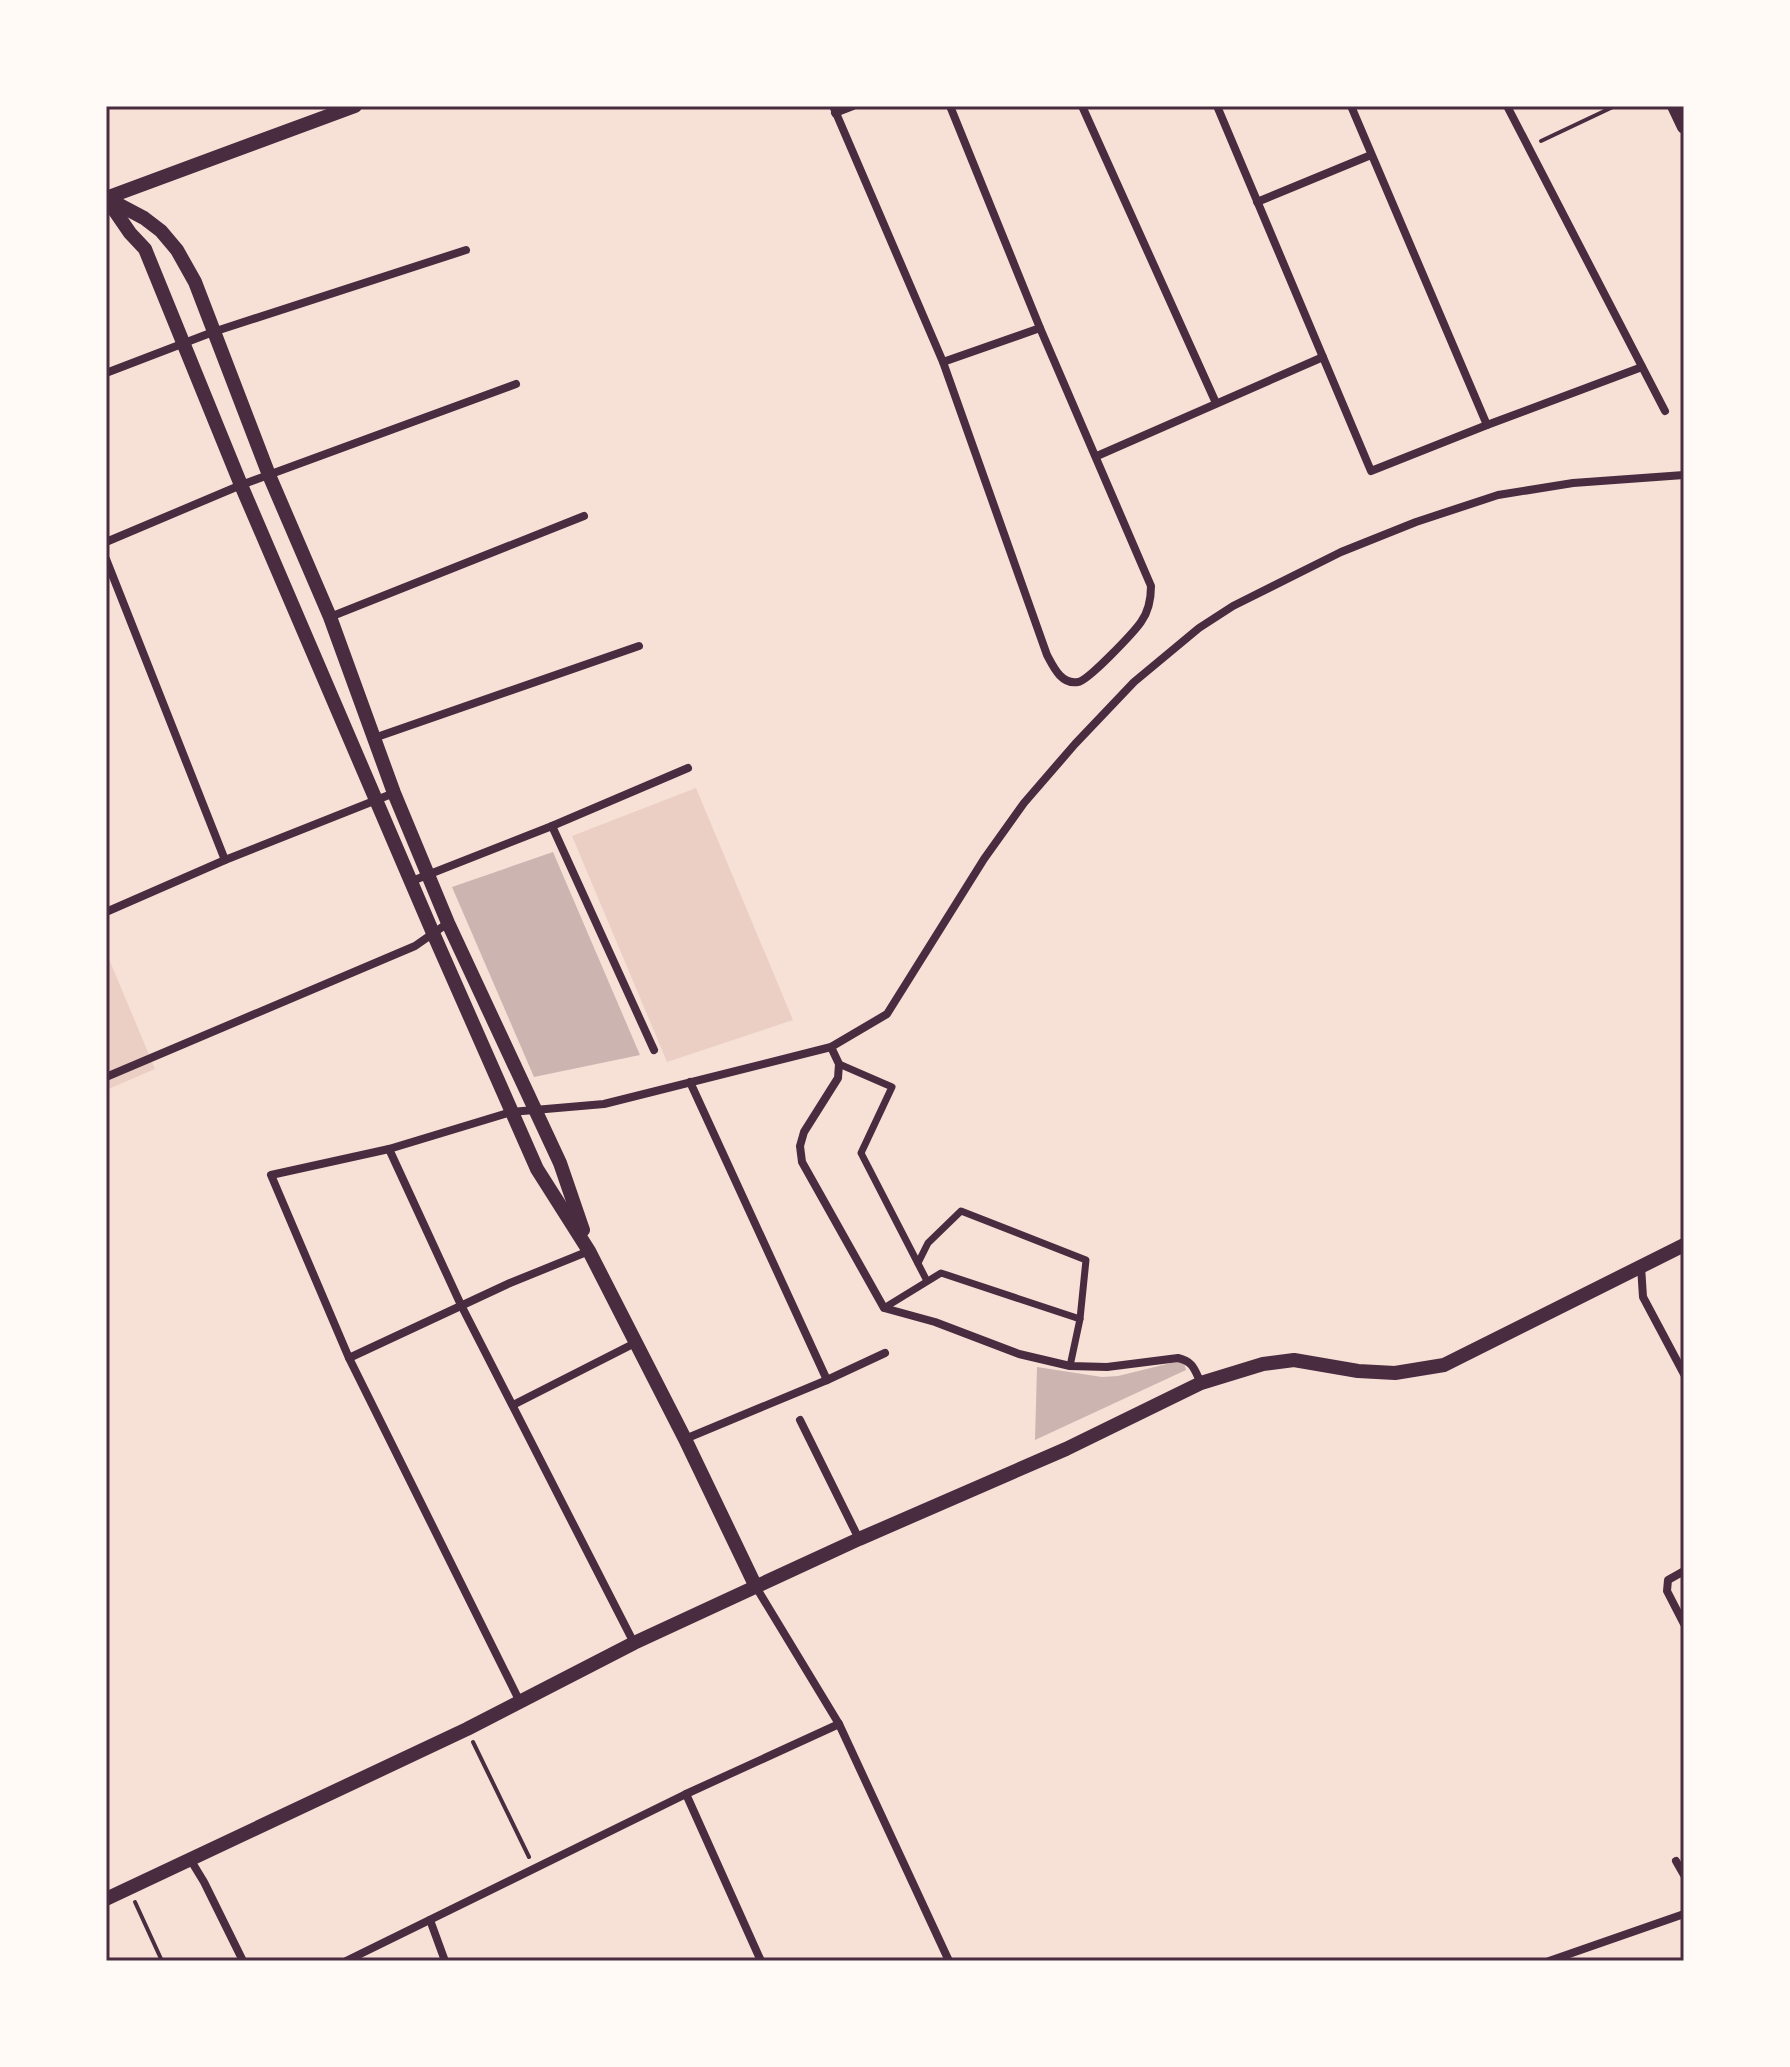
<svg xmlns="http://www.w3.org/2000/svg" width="1790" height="2067" viewBox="0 0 1790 2067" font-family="'IBM Plex Serif',serif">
<rect width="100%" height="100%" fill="#f7e1d7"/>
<g fill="#ebcfc5">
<path d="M 696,788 L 793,1020 L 667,1062 L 572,836 Z"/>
<path d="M 106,952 L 155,1069 L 106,1090 Z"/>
</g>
<g fill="#ccb4b1">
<path d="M 553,852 L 640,1055 L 534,1077 L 452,887 Z"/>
<path d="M 1183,1360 L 1186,1370 L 1035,1440 L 1037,1367 L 1102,1377 L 1118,1376 Z"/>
</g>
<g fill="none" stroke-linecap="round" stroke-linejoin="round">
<g stroke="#4a2c40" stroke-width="4">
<path d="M 1541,141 L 1615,106"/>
<path d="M 473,1742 L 529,1857"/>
<path d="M 135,1902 L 162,1961"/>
</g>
<g stroke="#4a2c40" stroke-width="7">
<path d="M 839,1064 L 892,1087 L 861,1153 L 927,1281"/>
<path d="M 918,1263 L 928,1243 L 961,1211 L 1086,1260 L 1080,1319 L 1070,1366"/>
<path d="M 884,1308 L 941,1273 L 1080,1319"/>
</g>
<g stroke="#4a2c40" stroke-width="8">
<path d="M 833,106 L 943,362 L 1047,655 C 1053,666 1061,685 1078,682 C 1088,681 1134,632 1141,622 C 1149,611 1151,599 1151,586 L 1040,328 L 950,106"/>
<path d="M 1082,106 L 1216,403"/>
<path d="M 1217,106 L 1371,471 L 1487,425 L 1642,367"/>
<path d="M 1351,106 L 1487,425"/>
<path d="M 1507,106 L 1665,411"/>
<path d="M 835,113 L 853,106"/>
<path d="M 1257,202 L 1371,155"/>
<path d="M 943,362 L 1040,328"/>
<path d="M 106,373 L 213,332 L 466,250"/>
<path d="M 1097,456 L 1323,357"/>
<path d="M 106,542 L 241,485 L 516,384"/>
<path d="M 106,559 L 225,860"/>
<path d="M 330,617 L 584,516"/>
<path d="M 374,738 L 639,646"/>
<path d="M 552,826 L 654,1050"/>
<path d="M 412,881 L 552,826 L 688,768"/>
<path d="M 106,912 L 225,860 L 394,793"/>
<path d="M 831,1047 L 839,1064 L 838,1078 L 804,1132 L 800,1146 L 802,1162 L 884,1308 L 935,1322 L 1019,1354 L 1070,1366 L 1107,1367 L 1178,1358 C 1194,1362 1194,1369 1201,1383"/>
<path d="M 106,1077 L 415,946 L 448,923"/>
<path d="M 690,1082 L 827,1380"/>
<path d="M 389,1149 L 461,1305 L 634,1643"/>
<path d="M 1641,1266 L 1643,1297 L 1684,1374"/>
<path d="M 349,1358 L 510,1283 L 589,1251"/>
<path d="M 513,1405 L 635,1343"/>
<path d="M 800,1420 L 859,1539"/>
<path d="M 685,1439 L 827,1380 L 885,1353"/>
<path d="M 1684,1571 L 1668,1580 L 1667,1591 L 1684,1624"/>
<path d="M 756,1587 L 839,1724 L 949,1961"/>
<path d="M 520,1702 L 349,1358 L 271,1175 L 389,1149 L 511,1112 L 604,1104 L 831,1047 L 887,1014 L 984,859 L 1024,803 L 1075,744 L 1134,682 L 1199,628 L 1233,606 L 1341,552 L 1416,522 L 1498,495 L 1573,483 L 1684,475"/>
<path d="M 686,1794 L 761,1961"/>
<path d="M 190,1859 L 204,1882 L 243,1961"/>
<path d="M 1676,1861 L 1684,1875"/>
<path d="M 430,1920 L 445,1961"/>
<path d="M 346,1961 L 686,1794 L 839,1724"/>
<path d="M 1549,1961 L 1684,1914"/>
</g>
<g stroke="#4a2c40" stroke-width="14">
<path d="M 1674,106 L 1684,127"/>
<path d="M 106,198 L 130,233 L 145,249 L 241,485 L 433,933 L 537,1169 L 589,1251 L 685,1439 L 756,1587"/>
<path d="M 106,198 L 355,106"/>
<path d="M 110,200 L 144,218 L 161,231 L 177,250 L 195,282 L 269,475 L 330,617 L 394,793 L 448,923 L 560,1163 L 583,1230"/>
<path d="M 106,1899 L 467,1729 L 634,1643 L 859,1539 L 1066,1449 L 1201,1383 L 1263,1364 L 1294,1360 L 1358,1371 L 1395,1373 L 1444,1365 L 1684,1245"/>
</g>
</g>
<rect width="1790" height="2067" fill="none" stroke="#fffaf5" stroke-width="216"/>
<rect x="108" y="108" width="1574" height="1851" fill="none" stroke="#4a2c40" stroke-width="3"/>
</svg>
